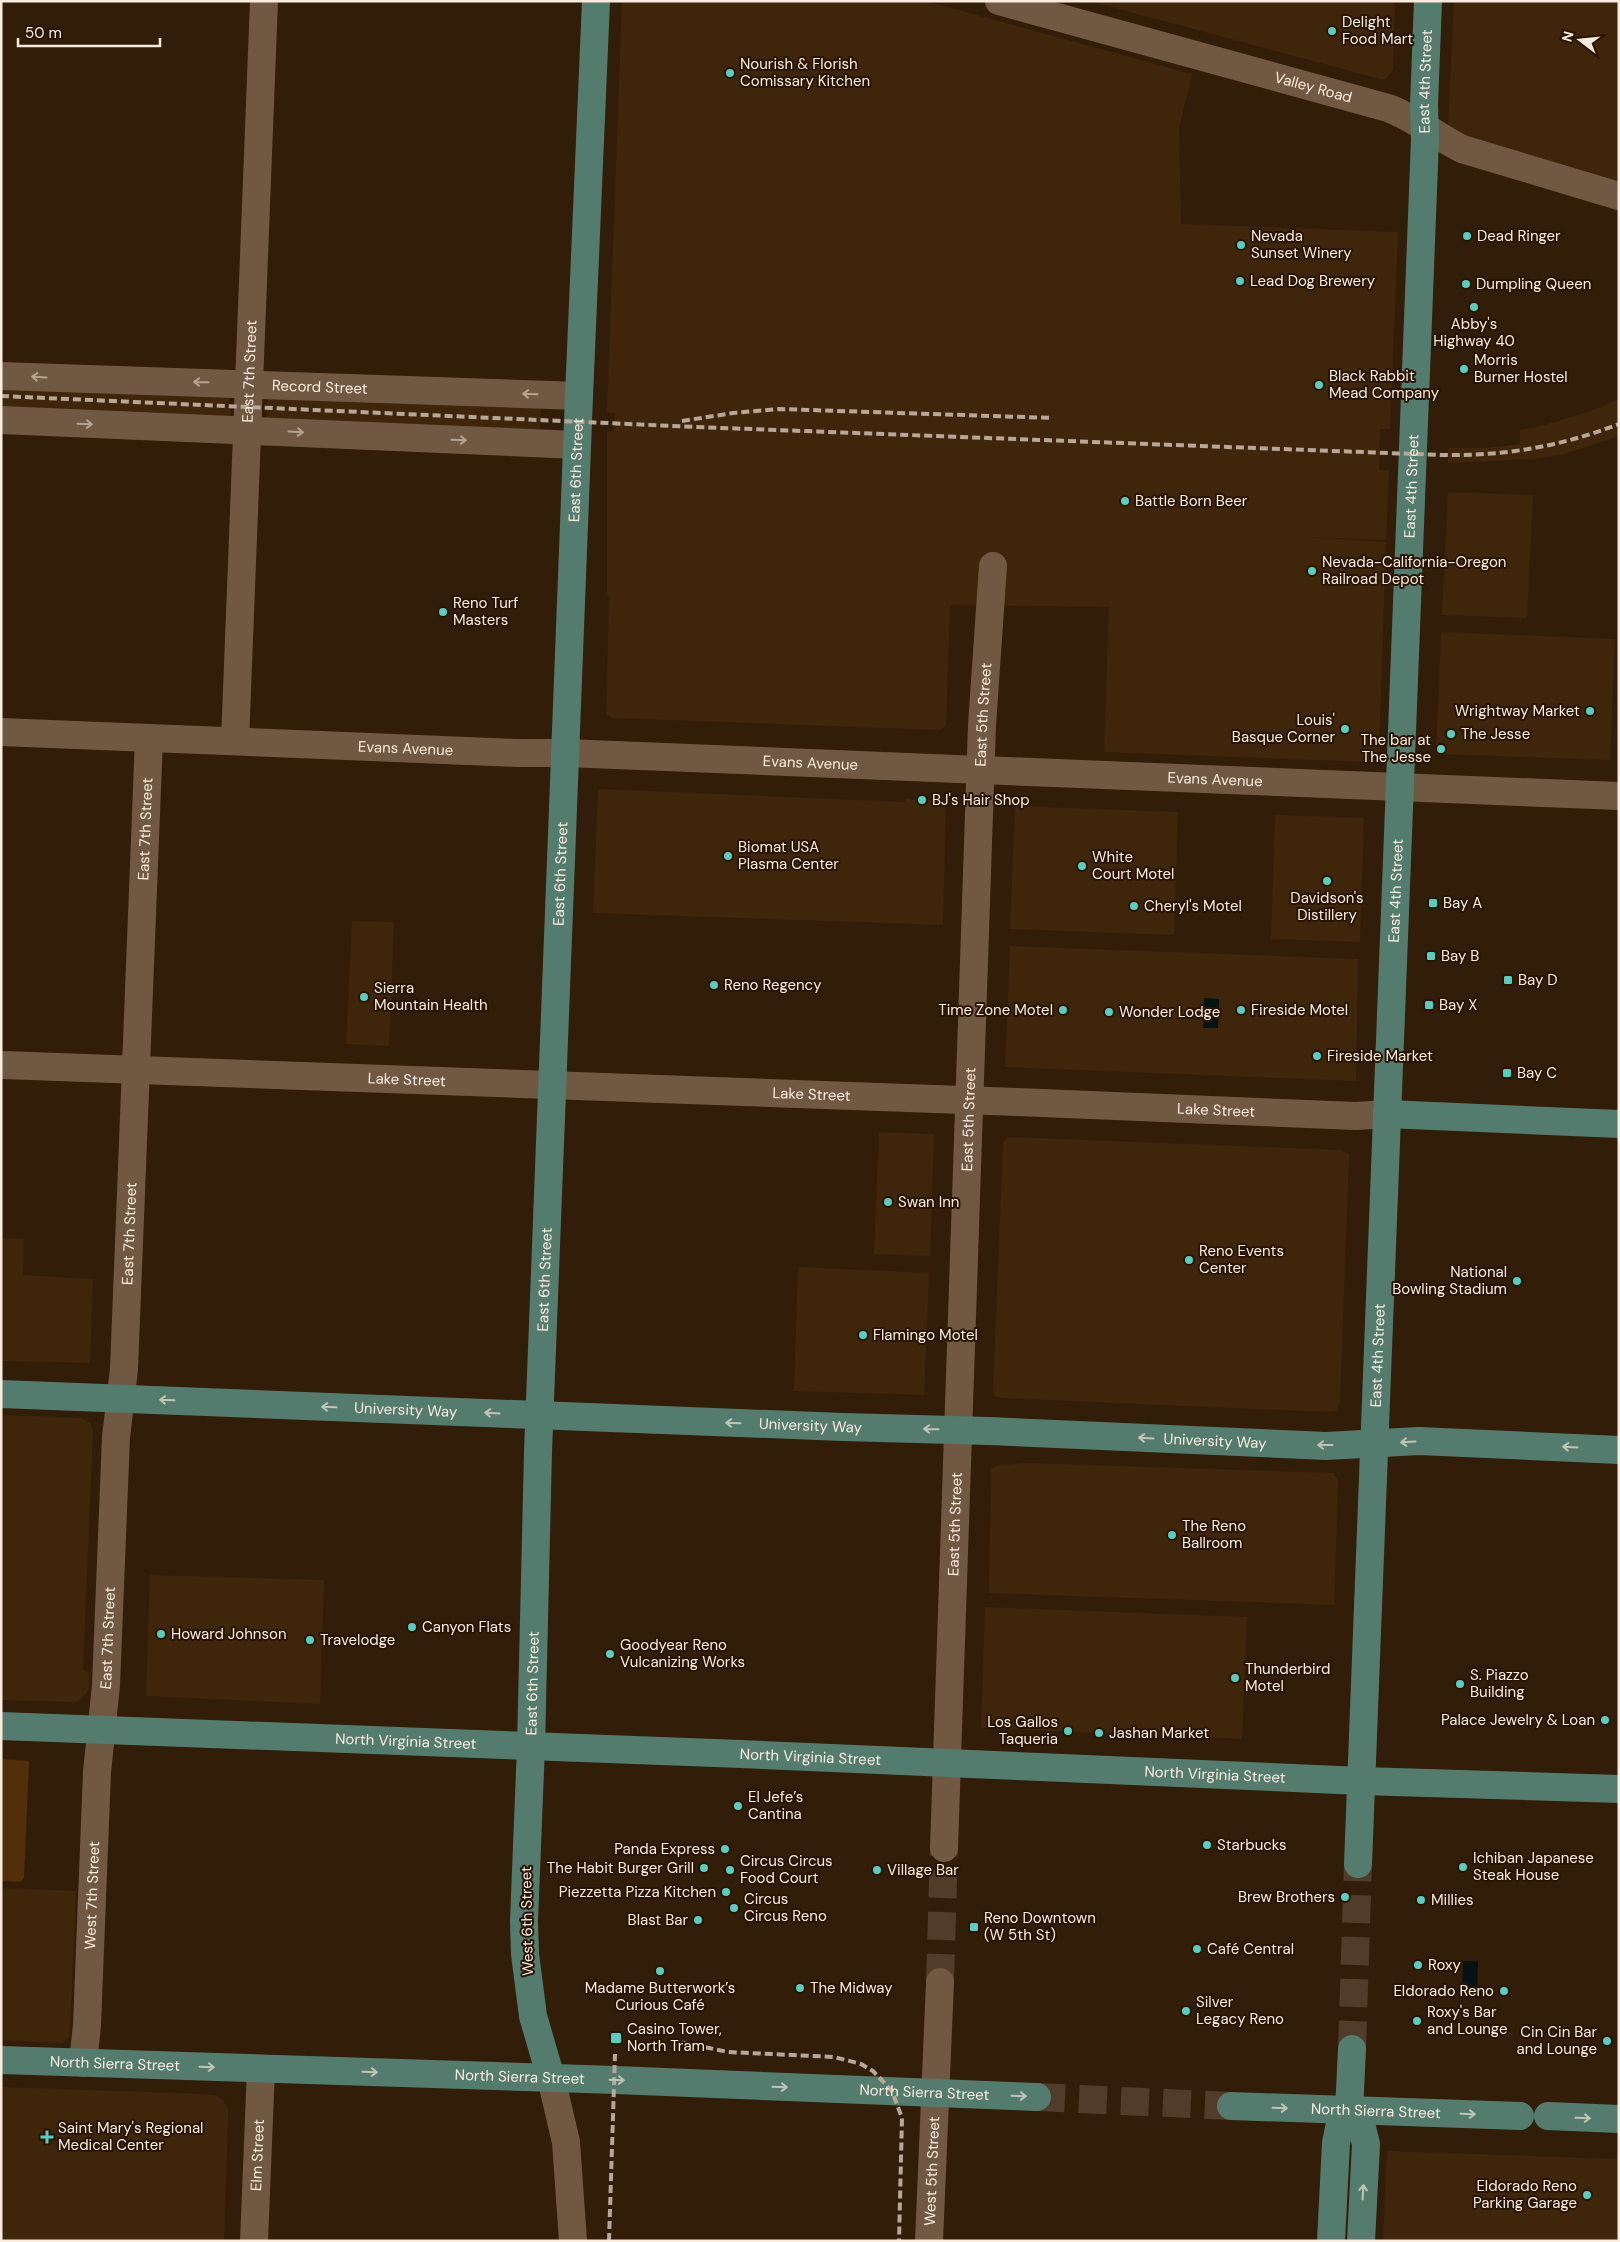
<svg xmlns="http://www.w3.org/2000/svg" width="1620" height="2242" viewBox="0 0 1620 2242" font-family="'DM Sans',sans-serif">
<rect width="100%" height="100%" fill="#321d09"/>
<g fill="#3f250a">
<path d="M 622,1 L 926,1 L 1192,74 L 1179,129 L 1181,224 L 1398,232 L 1390,429 L 1380,429 L 1379,470 L 1389,470 L 1386,540 L 1307,537 L 1386,542 L 1379,751 L 1375,761 L 1369,762 L 1104,752 L 1109,607 L 950,605 L 946,726 L 940,730 L 613,718 L 606,714 L 609,601 L 607,592 L 607,432 L 614,431 L 615,413 L 607,412 Z"/>
<path d="M 1089,1 L 1395,1 L 1393,70 L 1386,79 L 1380,79 Z"/>
<path d="M 1454,1 L 1619,1 L 1619,184 L 1450,133 L 1448,124 Z"/>
<path d="M 1,382 L 229,395 L 231,413 L 230,417 L 1,412 Z"/>
<path d="M 268,397 L 541,407 L 540,432 L 266,419 Z"/>
<path d="M 1619,399 L 1619,436 L 1605,441 L 1564,454 L 1533,459 L 1448,463 L 1448,448 L 1486,448 L 1520,444 L 1520,430 L 1541,426 L 1588,412 Z"/>
<path d="M 1448,492 L 1533,495 L 1527,618 L 1442,615 Z"/>
<path d="M 1441,632 L 1615,639 L 1610,760 L 1436,754 Z"/>
<path d="M 600,789 L 904,802 L 906,799 L 946,801 L 943,925 L 593,913 L 598,792 Z"/>
<path d="M 1015,806 L 1178,812 L 1174,935 L 1010,929 Z"/>
<path d="M 1275,815 L 1364,818 L 1360,942 L 1271,939 Z"/>
<path d="M 352,921 L 394,922 L 389,1046 L 346,1044 Z"/>
<path d="M 1010,946 L 1358,959 L 1356,1081 L 1005,1067 Z"/>
<path d="M 879,1132 L 934,1134 L 930,1256 L 874,1254 Z"/>
<path d="M 1007,1137 L 1341,1150 L 1349,1154 L 1340,1402 L 1336,1411 L 1326,1412 L 1047,1400 L 1002,1398 L 995,1396 L 993,1391 L 1003,1142 Z"/>
<path d="M 1,1238 L 24,1239 L 23,1275 L 93,1279 L 90,1363 L 1,1361 Z"/>
<path d="M 798,1267 L 929,1273 L 924,1395 L 794,1391 Z"/>
<path d="M 1,1415 L 82,1418 L 91,1424 L 93,1431 L 83,1669 L 89,1673 L 89,1688 L 86,1694 L 77,1702 L 1,1700 Z"/>
<path d="M 1029,1463 L 1333,1473 L 1338,1480 L 1338,1486 L 1334,1605 L 989,1593 L 991,1469 L 999,1465 Z"/>
<path d="M 150,1575 L 324,1580 L 320,1704 L 146,1696 Z"/>
<path d="M 985,1607 L 1247,1617 L 1242,1739 L 981,1728 Z"/>
<path d="M 1,1888 L 76,1891 L 70,2032 L 69,2037 L 62,2043 L 1,2040 Z"/>
<path d="M 1,2087 L 206,2094 L 217,2096 L 223,2100 L 228,2109 L 228,2120 L 224,2241 L 1,2241 Z"/>
<path d="M 1387,2151 L 1619,2159 L 1619,2241 L 1383,2241 Z"/>
</g>
<path fill="#512f09" d="M 1,1759 L 29,1761 L 24,1877 L 21,1882 L 1,1881 Z"/>
<g fill="#051412">
<path d="M 1204,998 L 1219,999 L 1218,1028 L 1203,1028 Z"/>
<path d="M 1463,1961 L 1478,1961 L 1477,1995 L 1462,1995 Z"/>
</g>
<g fill="none" stroke-linecap="round" stroke-linejoin="round">
<path stroke="#503c29" stroke-width="28" stroke-dasharray="28 14" stroke-linecap="butt" d="M 940,1982 L 944,1848"/>
<g stroke="#503c29" stroke-width="28" stroke-dasharray="28 14" stroke-linecap="butt">
<path d="M 1352,2049 L 1358,1864"/>
<path d="M 1037,2097 L 1231,2106"/>
</g>
<g stroke="#715843" stroke-width="28">
<path id="s1" d="M 999,1 L 1388,108 C 1415,118 1436,136 1462,149 L 1619,196"/>
<path id="s2" d="M 1,376 L 579,396"/>
<path d="M 1,420 L 577,445"/>
<path id="s3" d="M 1,732 L 518,753 L 566,753 L 1619,796"/>
<path id="s4" d="M 235,741 L 264,1"/>
<path id="s5" d="M 3,1065 L 1018,1102 L 1356,1116 L 1387,1114"/>
<path id="s6" d="M 944,1848 L 982,725 L 993,566"/>
<path id="s7" d="M 83,2063 L 87,2025 L 97,1772 L 106,1685 L 116,1437 L 124,1369 L 149,738"/>
<path d="M 551,2078 L 566,2142 L 573,2241"/>
<path id="s8" d="M 254,2241 L 261,2069"/>
<path id="s9" d="M 929,2241 L 940,1982"/>
</g>
<g stroke="#547c6e" stroke-width="28">
<path d="M 1387,1114 L 1619,1124"/>
<path id="s10" d="M 1,1394 L 843,1427 L 989,1431 L 1326,1446 L 1419,1441 L 1619,1450"/>
<path id="s11" d="M 1,1726 L 741,1754 L 1362,1781 L 1619,1789"/>
<path id="s12" d="M 1358,1864 L 1425,139 L 1424,105 L 1428,1"/>
<path id="s13" d="M 1,2060 L 616,2080 L 1037,2097"/>
<path id="s14" d="M 551,2078 L 533,2016 L 525,1954 L 524,1921 L 531,1746 L 538,1452 L 579,396 L 596,1"/>
<path id="s15" d="M 1231,2106 L 1520,2116"/>
<path d="M 1349,2111 L 1362,2128 L 1366,2144 L 1361,2241"/>
<path d="M 1548,2116 L 1619,2119"/>
<path d="M 1331,2241 L 1336,2143 L 1340,2124 L 1349,2111 L 1352,2049"/>
</g>
<g stroke="#b8a798" stroke-width="4" stroke-dasharray="8 4" stroke-linecap="butt">
<path d="M 1,396 L 696,427 L 1441,455 C 1505,456 1559,447 1619,424"/>
<path d="M 682,421 L 733,413 L 779,409 L 1053,418"/>
<path d="M 670,2040 L 728,2052 L 834,2057 L 861,2064 L 873,2071 L 892,2091 L 902,2118 L 899,2241"/>
<path d="M 609,2241 L 615,2054"/>
</g>
</g>
<defs><path id="oneway-shaft" d="M-6 0H5M1.5-3L5.5 0L1.5 3" fill="none" stroke-width="1.6" stroke-linecap="round" stroke-linejoin="round" transform="scale(1.25)"/></defs>
<g stroke="#b6a291">
<use href="#oneway-shaft" transform="translate(39 377) rotate(-177)"/>
<use href="#oneway-shaft" transform="translate(201 382) rotate(-179)"/>
<use href="#oneway-shaft" transform="translate(530 394) rotate(-178)"/>
<use href="#oneway-shaft" transform="translate(85 424) rotate(2)"/>
<use href="#oneway-shaft" transform="translate(296 432) rotate(3)"/>
<use href="#oneway-shaft" transform="translate(459 440) rotate(2)"/>
</g>
<g stroke="#c0c4b7">
<use href="#oneway-shaft" transform="translate(167 1400) rotate(-178)"/>
<use href="#oneway-shaft" transform="translate(329 1407) rotate(-178)"/>
<use href="#oneway-shaft" transform="translate(492 1413) rotate(-177)"/>
<use href="#oneway-shaft" transform="translate(733 1423) rotate(-178)"/>
<use href="#oneway-shaft" transform="translate(931 1429) rotate(-179)"/>
<use href="#oneway-shaft" transform="translate(1146 1438) rotate(-177)"/>
<use href="#oneway-shaft" transform="translate(1408 1442) rotate(177)"/>
<use href="#oneway-shaft" transform="translate(1325 1445) rotate(-180)"/>
<use href="#oneway-shaft" transform="translate(1570 1447) rotate(-177)"/>
<use href="#oneway-shaft" transform="translate(207 2067) rotate(2)"/>
<use href="#oneway-shaft" transform="translate(370 2072) rotate(2)"/>
<use href="#oneway-shaft" transform="translate(617 2080) rotate(2)"/>
<use href="#oneway-shaft" transform="translate(780 2087) rotate(2)"/>
<use href="#oneway-shaft" transform="translate(1019 2096) rotate(2)"/>
<use href="#oneway-shaft" transform="translate(1280 2108) rotate(2)"/>
<use href="#oneway-shaft" transform="translate(1468 2114) rotate(2)"/>
<use href="#oneway-shaft" transform="translate(1583 2118) rotate(2)"/>
<use href="#oneway-shaft" transform="translate(1363 2192) rotate(-87)"/>
</g>
<g fill="#57cec1" stroke="#281402" stroke-width="2">
<circle cx="1332" cy="31" r="5"/>
<circle cx="730" cy="73" r="5"/>
<circle cx="1467" cy="236" r="5"/>
<circle cx="1241" cy="245" r="5"/>
<circle cx="1240" cy="281" r="5"/>
<circle cx="1466" cy="284" r="5"/>
<circle cx="1474" cy="307" r="5"/>
<circle cx="1464" cy="369" r="5"/>
<circle cx="1319" cy="385" r="5"/>
<circle cx="1125" cy="501" r="5"/>
<circle cx="1312" cy="571" r="5"/>
<circle cx="443" cy="612" r="5"/>
<circle cx="1590" cy="711" r="5"/>
<circle cx="1345" cy="729" r="5"/>
<circle cx="1451" cy="734" r="5"/>
<circle cx="1441" cy="749" r="5"/>
<circle cx="922" cy="800" r="5"/>
<circle cx="728" cy="856" r="5"/>
<circle cx="1082" cy="866" r="5"/>
<circle cx="1327" cy="881" r="5"/>
<rect x="1428" y="898" width="10" height="10" rx="2.5"/>
<circle cx="1134" cy="906" r="5"/>
<rect x="1426" y="951" width="10" height="10" rx="2.5"/>
<rect x="1503" y="975" width="10" height="10" rx="2.5"/>
<circle cx="714" cy="985" r="5"/>
<circle cx="364" cy="997" r="5"/>
<rect x="1424" y="1000" width="10" height="10" rx="2.5"/>
<circle cx="1063" cy="1010" r="5"/>
<circle cx="1241" cy="1010" r="5"/>
<circle cx="1109" cy="1012" r="5"/>
<circle cx="1317" cy="1056" r="5"/>
<rect x="1502" y="1068" width="10" height="10" rx="2.5"/>
<circle cx="888" cy="1202" r="5"/>
<circle cx="1189" cy="1260" r="5"/>
<circle cx="1517" cy="1281" r="5"/>
<circle cx="863" cy="1335" r="5"/>
<circle cx="1172" cy="1535" r="5"/>
<circle cx="412" cy="1627" r="5"/>
<circle cx="161" cy="1634" r="5"/>
<circle cx="310" cy="1640" r="5"/>
<circle cx="610" cy="1654" r="5"/>
<circle cx="1235" cy="1678" r="5"/>
<circle cx="1460" cy="1684" r="5"/>
<circle cx="1605" cy="1720" r="5"/>
<circle cx="1068" cy="1731" r="5"/>
<circle cx="1099" cy="1733" r="5"/>
<circle cx="738" cy="1806" r="5"/>
<circle cx="1207" cy="1845" r="5"/>
<circle cx="725" cy="1849" r="5"/>
<circle cx="1463" cy="1867" r="5"/>
<circle cx="704" cy="1868" r="5"/>
<circle cx="730" cy="1870" r="5"/>
<circle cx="877" cy="1870" r="5"/>
<circle cx="726" cy="1892" r="5"/>
<circle cx="1345" cy="1897" r="5"/>
<circle cx="1421" cy="1900" r="5"/>
<circle cx="734" cy="1908" r="5"/>
<circle cx="698" cy="1920" r="5"/>
<rect x="969" y="1922" width="10" height="10" rx="2.5"/>
<circle cx="1197" cy="1949" r="5"/>
<circle cx="1418" cy="1965" r="5"/>
<circle cx="660" cy="1971" r="5"/>
<circle cx="800" cy="1988" r="5"/>
<circle cx="1504" cy="1991" r="5"/>
<circle cx="1186" cy="2011" r="5"/>
<circle cx="1417" cy="2021" r="5"/>
<rect x="610" y="2032" width="12" height="12" rx="2.5"/>
<circle cx="1607" cy="2041" r="5"/>
<path d="M44.5 2129.5h5v5h5v5h-5v5h-5v-5h-5v-5h5z"/>
<circle cx="1587" cy="2195" r="5"/>
</g>
<g text-anchor="middle" dominant-baseline="central" stroke-width="4" stroke-linejoin="round" paint-order="stroke">
<g font-size="15" fill="#faebdf" stroke="#281402" text-anchor="start">
<text x="1342" y="22">Delight<tspan x="1342" dy="17">Food Mart</tspan></text>
<text x="740" y="64">Nourish &amp; Florish<tspan x="740" dy="17">Comissary Kitchen</tspan></text>
<text x="1251" y="236">Nevada<tspan x="1251" dy="17">Sunset Winery</tspan></text>
<text x="1477" y="236">Dead Ringer</text>
<text x="1250" y="281">Lead Dog Brewery</text>
<text x="1476" y="284">Dumpling Queen</text>
<text x="1474" y="324" text-anchor="middle">Abby's<tspan x="1474" dy="17">Highway 40</tspan></text>
<text x="1474" y="360">Morris<tspan x="1474" dy="17">Burner Hostel</tspan></text>
<text x="1329" y="376">Black Rabbit<tspan x="1329" dy="17">Mead Company</tspan></text>
<text x="1135" y="501">Battle Born Beer</text>
<text x="1322" y="562">Nevada-California-Oregon<tspan x="1322" dy="17">Railroad Depot</tspan></text>
<text x="453" y="603">Reno Turf<tspan x="453" dy="17">Masters</tspan></text>
<text x="1580" y="711" text-anchor="end">Wrightway Market</text>
<text x="1335" y="720" text-anchor="end">Louis'<tspan x="1335" dy="17">Basque Corner</tspan></text>
<text x="1461" y="734">The Jesse</text>
<text x="1431" y="740" text-anchor="end">The bar at<tspan x="1431" dy="17">The Jesse</tspan></text>
<text x="932" y="800">BJ's Hair Shop</text>
<text x="738" y="847">Biomat USA<tspan x="738" dy="17">Plasma Center</tspan></text>
<text x="1092" y="857">White<tspan x="1092" dy="17">Court Motel</tspan></text>
<text x="1327" y="898" text-anchor="middle">Davidson's<tspan x="1327" dy="17">Distillery</tspan></text>
<text x="1443" y="903">Bay A</text>
<text x="1144" y="906">Cheryl's Motel</text>
<text x="1441" y="956">Bay B</text>
<text x="1518" y="980">Bay D</text>
<text x="724" y="985">Reno Regency</text>
<text x="374" y="988">Sierra<tspan x="374" dy="17">Mountain Health</tspan></text>
<text x="1439" y="1005">Bay X</text>
<text x="1053" y="1010" text-anchor="end">Time Zone Motel</text>
<text x="1251" y="1010">Fireside Motel</text>
<text x="1119" y="1012">Wonder Lodge</text>
<text x="1327" y="1056">Fireside Market</text>
<text x="1517" y="1073">Bay C</text>
<text x="898" y="1202">Swan Inn</text>
<text x="1199" y="1251">Reno Events<tspan x="1199" dy="17">Center</tspan></text>
<text x="1507" y="1272" text-anchor="end">National<tspan x="1507" dy="17">Bowling Stadium</tspan></text>
<text x="873" y="1335">Flamingo Motel</text>
<text x="1182" y="1526">The Reno<tspan x="1182" dy="17">Ballroom</tspan></text>
<text x="422" y="1627">Canyon Flats</text>
<text x="171" y="1634">Howard Johnson</text>
<text x="320" y="1640">Travelodge</text>
<text x="620" y="1645">Goodyear Reno<tspan x="620" dy="17">Vulcanizing Works</tspan></text>
<text x="1245" y="1669">Thunderbird<tspan x="1245" dy="17">Motel</tspan></text>
<text x="1470" y="1675">S. Piazzo<tspan x="1470" dy="17">Building</tspan></text>
<text x="1595" y="1720" text-anchor="end">Palace Jewelry &amp; Loan</text>
<text x="1058" y="1722" text-anchor="end">Los Gallos<tspan x="1058" dy="17">Taqueria</tspan></text>
<text x="1109" y="1733">Jashan Market</text>
<text x="748" y="1797">El Jefe’s<tspan x="748" dy="17">Cantina</tspan></text>
<text x="1217" y="1845">Starbucks</text>
<text x="715" y="1849" text-anchor="end">Panda Express</text>
<text x="1473" y="1858">Ichiban Japanese<tspan x="1473" dy="17">Steak House</tspan></text>
<text x="740" y="1861">Circus Circus<tspan x="740" dy="17">Food Court</tspan></text>
<text x="694" y="1868" text-anchor="end">The Habit Burger Grill</text>
<text x="887" y="1870">Village Bar</text>
<text x="716" y="1892" text-anchor="end">Piezzetta Pizza Kitchen</text>
<text x="1335" y="1897" text-anchor="end">Brew Brothers</text>
<text x="744" y="1899">Circus<tspan x="744" dy="17">Circus Reno</tspan></text>
<text x="1431" y="1900">Millies</text>
<text x="984" y="1918">Reno Downtown<tspan x="984" dy="17">(W 5th St)</tspan></text>
<text x="688" y="1920" text-anchor="end">Blast Bar</text>
<text x="1207" y="1949">Café Central</text>
<text x="1428" y="1965">Roxy</text>
<text x="660" y="1988" text-anchor="middle">Madame Butterwork’s<tspan x="660" dy="17">Curious Café</tspan></text>
<text x="810" y="1988">The Midway</text>
<text x="1494" y="1991" text-anchor="end">Eldorado Reno</text>
<text x="1196" y="2002">Silver<tspan x="1196" dy="17">Legacy Reno</tspan></text>
<text x="1427" y="2012">Roxy's Bar<tspan x="1427" dy="17">and Lounge</tspan></text>
<text x="627" y="2029">Casino Tower,<tspan x="627" dy="17">North Tram</tspan></text>
<text x="1597" y="2032" text-anchor="end">Cin Cin Bar<tspan x="1597" dy="17">and Lounge</tspan></text>
<text x="58" y="2128">Saint Mary's Regional<tspan x="58" dy="17">Medical Center</tspan></text>
<text x="1577" y="2186" text-anchor="end">Eldorado Reno<tspan x="1577" dy="17">Parking Garage</tspan></text>
</g>
<g font-size="15" fill="#faebdf" stroke="#281402">
<text stroke="none"><textPath href="#s12" startOffset="1784">East 4th Street</textPath></text>
<text stroke="none"><textPath href="#s1" startOffset="326">Valley Road</textPath></text>
<text stroke="none"><textPath href="#s4" startOffset="370">East 7th Street</textPath></text>
<text stroke="none"><textPath href="#s2" startOffset="319">Record Street</textPath></text>
<text stroke="none"><textPath href="#s14" startOffset="1612">East 6th Street</textPath></text>
<text stroke="none"><textPath href="#s12" startOffset="1379">East 4th Street</textPath></text>
<text stroke="none"><textPath href="#s6" startOffset="1134">East 5th Street</textPath></text>
<text stroke="none"><textPath href="#s3" startOffset="405">Evans Avenue</textPath></text>
<text stroke="none"><textPath href="#s3" startOffset="810">Evans Avenue</textPath></text>
<text stroke="none"><textPath href="#s3" startOffset="1215">Evans Avenue</textPath></text>
<text stroke="none"><textPath href="#s7" startOffset="1236">East 7th Street</textPath></text>
<text stroke="none"><textPath href="#s14" startOffset="1208">East 6th Street</textPath></text>
<text stroke="none"><textPath href="#s12" startOffset="974">East 4th Street</textPath></text>
<text stroke="none"><textPath href="#s5" startOffset="404">Lake Street</textPath></text>
<text stroke="none"><textPath href="#s5" startOffset="809">Lake Street</textPath></text>
<text stroke="none"><textPath href="#s5" startOffset="1214">Lake Street</textPath></text>
<text stroke="none"><textPath href="#s6" startOffset="729">East 5th Street</textPath></text>
<text stroke="none"><textPath href="#s7" startOffset="831">East 7th Street</textPath></text>
<text stroke="none"><textPath href="#s14" startOffset="802">East 6th Street</textPath></text>
<text stroke="none"><textPath href="#s12" startOffset="509">East 4th Street</textPath></text>
<text stroke="none"><textPath href="#s10" startOffset="405">University Way</textPath></text>
<text stroke="none"><textPath href="#s10" startOffset="810">University Way</textPath></text>
<text stroke="none"><textPath href="#s10" startOffset="1215">University Way</textPath></text>
<text stroke="none"><textPath href="#s6" startOffset="324">East 5th Street</textPath></text>
<text stroke="none"><textPath href="#s7" startOffset="426">East 7th Street</textPath></text>
<text stroke="none"><textPath href="#s14" startOffset="398">East 6th Street</textPath></text>
<text stroke="none"><textPath href="#s11" startOffset="405">North Virginia Street</textPath></text>
<text stroke="none"><textPath href="#s11" startOffset="810">North Virginia Street</textPath></text>
<text stroke="none"><textPath href="#s11" startOffset="1215">North Virginia Street</textPath></text>
<text stroke="none"><textPath href="#s7" startOffset="168">West 7th Street</textPath></text>
<text transform="translate(527 1921) rotate(-91)">West 6th Street</text>
<text stroke="none"><textPath href="#s13" startOffset="114">North Sierra Street</textPath></text>
<text stroke="none"><textPath href="#s13" startOffset="519">North Sierra Street</textPath></text>
<text stroke="none"><textPath href="#s13" startOffset="924">North Sierra Street</textPath></text>
<text stroke="none"><textPath href="#s15" startOffset="145">North Sierra Street</textPath></text>
<text stroke="none"><textPath href="#s8" startOffset="86">Elm Street</textPath></text>
<text stroke="none"><textPath href="#s9" startOffset="70">West 5th Street</textPath></text>
</g>
</g>
<rect width="1620" height="2242" fill="none" stroke="#faebdf" stroke-width="5"/>
<g transform="translate(1580 40) rotate(286)" stroke="#281402" stroke-width="4" paint-order="stroke">
<path d="M0-4L9 19L0 12L-9 19Z" fill="#faebdf"/>
<text y="-8" font-size="14" font-weight="bold" text-anchor="middle" fill="#faebdf">N</text>
</g>
<path d="M18 38v8h142v-8" fill="none" stroke="#faebdf" stroke-width="2.5"/>
<text x="25" y="38" font-size="15" fill="#faebdf" stroke="#281402" stroke-width="4" paint-order="stroke">50 m</text>
</svg>
